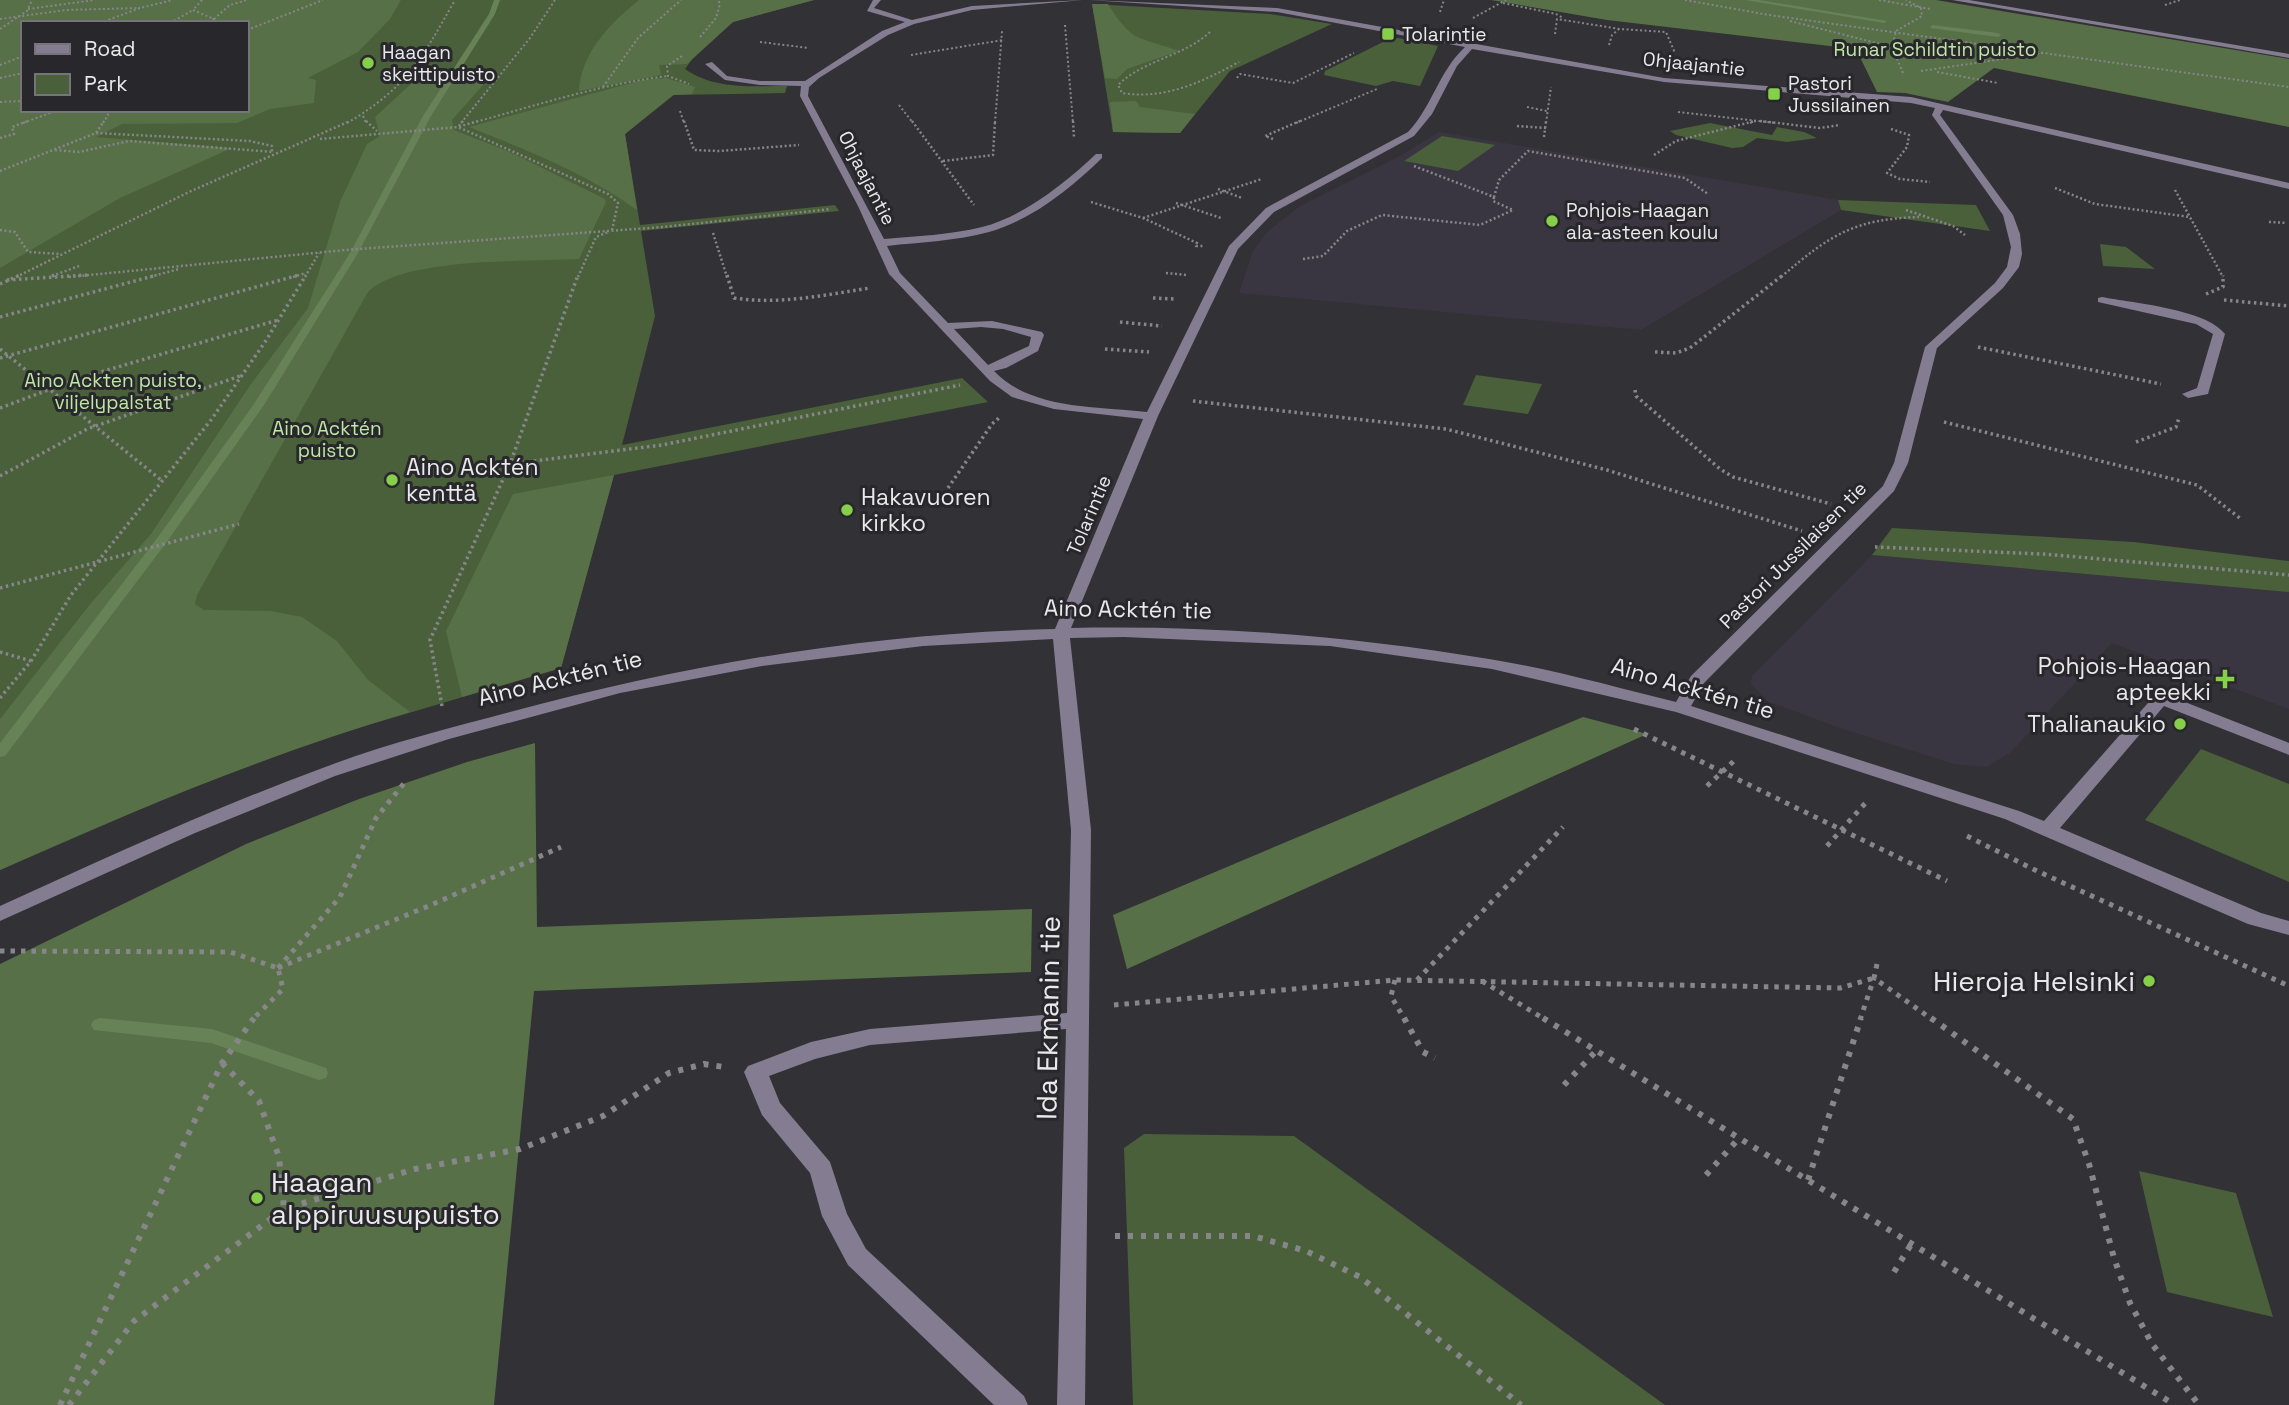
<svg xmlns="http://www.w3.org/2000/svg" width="2289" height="1405" viewBox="0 0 2289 1405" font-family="'Space Grotesk',sans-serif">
<rect width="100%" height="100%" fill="#323135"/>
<g fill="#3a3641">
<path d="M 1439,132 L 1838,200 L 1841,210 L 1641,330 L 1239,293 L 1253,251 L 1267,232 L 1300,206 L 1398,157 Z"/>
<path d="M 1872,555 L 2289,592 L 2289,709 L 2112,643 L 2011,752 L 1987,767 L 1954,764 L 1837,727 L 1767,701 L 1751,684 L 1752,676 Z"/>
</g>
<g fill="#49603a" fill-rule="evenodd">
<path d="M 0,0 L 814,0 L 733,22 L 699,50 L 685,69 C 715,90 751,86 787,86 L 785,93 L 674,95 L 625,134 L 640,225 L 835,205 L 839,211 L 641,231 L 655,316 L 622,445 L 962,378 L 988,402 L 614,475 L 561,668 L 328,737 L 210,779 L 0,870 ZM 23,23 L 247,23 L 247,110 L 23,110 Z"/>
<path d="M 1092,4 L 1270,14 L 1332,24 L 1230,71 L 1180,133 L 1113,132 Z"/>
<path d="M 1398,38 L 1438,46 L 1420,86 L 1393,81 L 1376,86 L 1324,75 L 1325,71 L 1389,39 Z"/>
<path d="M 1710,123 L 1772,135 L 1777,127 L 1804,132 L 1817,138 L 1787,142 L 1757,138 L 1743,147 L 1732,148 L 1676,135 L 1670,131 Z"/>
<path d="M 1442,136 L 1495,145 L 1458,171 L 1404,161 Z"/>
<path d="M 1838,200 L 1976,205 L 1990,231 L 1841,210 Z"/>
<path d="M 2100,244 L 2126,247 L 2155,269 L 2103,266 Z"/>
<path d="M 1476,375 L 1542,384 L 1528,414 L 1463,405 Z"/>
<path d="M 1892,528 L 2134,542 L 2289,561 L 2289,592 L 1872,555 Z"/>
<path d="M 2201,749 L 2289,784 L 2289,882 L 2145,820 Z"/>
<path d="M 1144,1134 L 1294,1136 L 1665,1405 L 1133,1405 L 1124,1148 Z"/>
<path d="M 2139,1171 L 2236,1193 L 2273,1317 L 2167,1292 Z"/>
</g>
<g fill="#577047" fill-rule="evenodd">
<path d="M 0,0 L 401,0 L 390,19 L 358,52 L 308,78 L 316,80 L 314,103 L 270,109 L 237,123 L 122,124 L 96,137 L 232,148 L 120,198 L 0,268 ZM 23,23 L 247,23 L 247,110 L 23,110 Z"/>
<path d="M 639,0 L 814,0 L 733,22 L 687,64 L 659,65 L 661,75 L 579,91 C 581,53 610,23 639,0 Z"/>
<path d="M 1491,0 L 1936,0 L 2289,59 L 2289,127 L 1994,68 L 1948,102 L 1905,93 L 1877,92 L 1856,49 L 1607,20 Z"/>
<path d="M 1092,4 L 1108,4 C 1133,44 1138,36 1179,51 L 1127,69 L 1117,79 L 1105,78 Z"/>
<path d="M 490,77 L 452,120 L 454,130 L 510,152 L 605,199 L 606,202 L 579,259 C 528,262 403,257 368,292 L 197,595 L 195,604 L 204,610 L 271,611 L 302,617 L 337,641 L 368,680 L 410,712 C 269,754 134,810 0,870 L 0,719 L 91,603 L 151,534 L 251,384 L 308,308 L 340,202 L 367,144 L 380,136 L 375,117 L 413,82 Z"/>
<path d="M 666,78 L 695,87 L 692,94 L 673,95 L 625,134 L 637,210 C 586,173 526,150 469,127 L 642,80 Z"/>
<path d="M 1136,101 L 1140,107 L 1195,114 L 1180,133 L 1113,132 L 1110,102 Z"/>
<path d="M 614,475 L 561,668 L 462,697 L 446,631 L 513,494 Z"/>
<path d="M 1583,717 L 1647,734 L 1127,969 L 1113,915 Z"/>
<path d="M 535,743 L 537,927 L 1032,909 L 1031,972 L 534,991 L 494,1405 L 0,1405 L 0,964 L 246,844 L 359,799 L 467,762 Z"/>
</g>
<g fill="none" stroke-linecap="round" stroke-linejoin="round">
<g fill="#688258" fill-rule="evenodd">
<path d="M 494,0 L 500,0 L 495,14 L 431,116 L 358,253 L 264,405 L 166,543 L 5,756 L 0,757 L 0,743 L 158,537 L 254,404 L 350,253 L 423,116 L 489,14 Z"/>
<path d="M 1745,0 L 1759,0 L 1887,21 L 1884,23 Z"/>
<path d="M 1932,25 L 1998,33 L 2001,35 L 1998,37 L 1930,28 Z"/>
<path d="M 100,1018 L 212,1029 L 326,1068 L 328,1073 L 326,1078 L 319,1080 L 211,1043 L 94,1030 L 91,1025 L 94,1020 Z"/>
</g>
<g stroke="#878689" stroke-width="2" stroke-dasharray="2 2.5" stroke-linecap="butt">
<path d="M 202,0 L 193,10 L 214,19 L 205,23"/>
<path d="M 1685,0 L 1769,15 L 2289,87"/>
<path d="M 1879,0 L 1930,9"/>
<path d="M 1503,3 L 1556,14 L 1563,18"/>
<path d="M 2165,5 L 2180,0"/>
<path d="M 28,9 L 95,0"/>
<path d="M 1440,12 L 1444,0"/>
<path d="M 1473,18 L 1506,0"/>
<path d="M 0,19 L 66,10 L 140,8"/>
<path d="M 214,19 L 230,5 L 247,0"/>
<path d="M 1790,21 L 1892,47"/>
<path d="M 100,23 L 140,8 L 173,0"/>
<path d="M 170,23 L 193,10"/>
<path d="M 1065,25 L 1073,123"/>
<path d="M 0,29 L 27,11 L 32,0"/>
<path d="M 247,30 L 323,0"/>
<path d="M 1210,32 C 1183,57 1145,59 1118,85 L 1122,93 C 1165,100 1202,82 1239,62"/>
<path d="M 1555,34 L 1557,19 L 1620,29 L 1666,32 L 1675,53"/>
<path d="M 700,37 L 716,18 L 720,4 L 718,0"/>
<path d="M 760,42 L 809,48"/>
<path d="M 1609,45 L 1612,35 L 1619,29"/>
<path d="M 911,55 L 1003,40"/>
<path d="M 682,56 L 667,66 L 668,76 L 689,84"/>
<path d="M 0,65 L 23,56"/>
<path d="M 1921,71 L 2043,53"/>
<path d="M 1937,72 L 1998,83"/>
<path d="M 1903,73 L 1892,47 L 1896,31 L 1922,16 L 1921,8 L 1906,0"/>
<path d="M 0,78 L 23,73"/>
<path d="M 1237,78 L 1240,74 L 1293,83 L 1354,53"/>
<path d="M 603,87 L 638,38 L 681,0"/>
<path d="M 0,102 L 23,101"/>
<path d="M 899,105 L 913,123"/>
<path d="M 1527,107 L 1547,111"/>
<path d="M 680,111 L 684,123"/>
<path d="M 1678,112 L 1776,123"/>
<path d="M 363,116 L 366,123"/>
<path d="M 23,123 L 58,110"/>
<path d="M 103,123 L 108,115 L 106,110"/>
<path d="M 347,123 C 407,88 422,58 455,0"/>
<path d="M 461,123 L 530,38 L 555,0"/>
<path d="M 472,123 C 537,105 602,84 668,76"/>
<path d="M 995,123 L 1002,31"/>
<path d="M 1296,123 L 1377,89"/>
<path d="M 1546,123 L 1551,87"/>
<path d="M 1750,123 L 1756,121"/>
</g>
<g stroke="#878689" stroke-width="2.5" stroke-dasharray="2 2.5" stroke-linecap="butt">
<path d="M 366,121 L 377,131"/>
<path d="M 463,121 L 458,127 L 608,194 L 618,203 L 612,230"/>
<path d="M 684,121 L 694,150 L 720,151 L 799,145"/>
<path d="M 912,121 L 974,205"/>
<path d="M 1073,121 L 1074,138"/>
<path d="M 1760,121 L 1820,128 L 1840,125"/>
<path d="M 1517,126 L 1546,128"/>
<path d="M 1891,129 L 1909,135 L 1907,147 L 1887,173 L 1900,179 L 1930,182"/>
<path d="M 96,133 L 250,141 L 272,146 L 272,152"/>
<path d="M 1544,137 L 1546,121"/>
<path d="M 0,138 L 14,134 L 12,127 L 28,121"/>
<path d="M 320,139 L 458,127 L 478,121"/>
<path d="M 1273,139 L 1265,136 L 1300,121"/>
<path d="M 55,150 L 79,152 L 129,141 L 274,152"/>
<path d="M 1654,155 L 1676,141 L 1755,121"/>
<path d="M 943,161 L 993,155 L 995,121"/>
<path d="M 1414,166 L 1494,197 L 1499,180 L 1528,151 L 1685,178 L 1708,194"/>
<path d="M 0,171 L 96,133 L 104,121"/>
<path d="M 2055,188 L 2095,204 L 2190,217"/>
<path d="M 1218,189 L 1242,198"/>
<path d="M 2175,190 L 2223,277"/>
<path d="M 1091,202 L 1143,218 L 1197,243 L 1196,246 L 1203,246"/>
<path d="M 1176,203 L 1221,218"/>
<path d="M 1906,210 L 1953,226 L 1965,235"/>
<path d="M 1143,218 L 1262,179"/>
<path d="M 2269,222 L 2287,223"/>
<path d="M 0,230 L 15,232 L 28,252 L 61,254"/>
<path d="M 713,233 L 727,277"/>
<path d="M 1303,259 L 1323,256 L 1347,231 L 1382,215 L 1480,225 L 1513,210 L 1493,201 L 1494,197"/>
<path d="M 1166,273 L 1187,275"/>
<path d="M 52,276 L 79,266"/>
<path d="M 16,277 L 189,192 L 350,121"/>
<path d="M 69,277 L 345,250 L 663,227 L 831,209"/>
<path d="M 150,277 L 179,269"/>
<path d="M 293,277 L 306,273"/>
<path d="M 305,277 L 319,253"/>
<path d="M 578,277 L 596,237 L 608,232"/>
<path d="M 1781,277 C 1830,235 1854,219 1919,217"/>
</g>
<g stroke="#878689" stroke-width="3.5" stroke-dasharray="2.5 3.5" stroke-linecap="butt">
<path d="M 727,275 L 734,298 C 780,305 824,295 870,288"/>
<path d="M 52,276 L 55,275"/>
<path d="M 7,280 L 87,275"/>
<path d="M 0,284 L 20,275"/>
<path d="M 2206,294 L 2223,287 L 2223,275"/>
<path d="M 1153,298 L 1175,299"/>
<path d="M 2224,300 L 2289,306"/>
<path d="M 0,317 L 157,275"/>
<path d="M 1120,322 L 1162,326"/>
<path d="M 1978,347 L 2161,384"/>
<path d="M 0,349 L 161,480"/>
<path d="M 1105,349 L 1149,352"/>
<path d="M 1655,352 L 1676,353 L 1690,348 L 1783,275"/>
<path d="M 0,358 L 299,275"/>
<path d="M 1635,390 L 1636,396 L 1720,469 L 1733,477 L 1831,504"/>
<path d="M 1193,401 L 1446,429 L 1607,470 L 1802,531"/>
<path d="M 0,408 L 80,378 L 278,320"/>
<path d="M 1944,422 L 2197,485 L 2241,519"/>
<path d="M 2136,442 L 2176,427 L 2179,418"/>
<path d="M 510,464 L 662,445 L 960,385"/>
<path d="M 0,476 L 87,429 L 240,376"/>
<path d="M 948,488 L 992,424 L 999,418"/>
<path d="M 1875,547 L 2042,554 L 2289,575"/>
<path d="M 0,588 L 239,524"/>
<path d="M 0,652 L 31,661"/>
<path d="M 0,698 L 31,661 L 71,595 L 211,420 L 265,342 L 306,275"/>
<path d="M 442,706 L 430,640 L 510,464 L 578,275"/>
</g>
<g stroke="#878689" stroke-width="5" stroke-dasharray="4.5 6" stroke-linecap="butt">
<path d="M 1634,729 L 1947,881"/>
<path d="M 1707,786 L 1736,759"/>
<path d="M 1967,836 L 2035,870 L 2289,986"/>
<path d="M 1827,846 L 1869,799"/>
<path d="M 0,951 L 230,952 L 278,968 L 283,989 L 252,1020"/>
<path d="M 1877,964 L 1874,978 L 1933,1020"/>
<path d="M 278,968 L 340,897 L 376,818 L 405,782"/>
<path d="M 278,968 L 431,905 L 561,847"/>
<path d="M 1395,980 L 1391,996 L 1405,1020"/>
<path d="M 1417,980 L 1563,827"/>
<path d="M 1482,981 L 1546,1020"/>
<path d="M 1114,1005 L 1395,980 L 1840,988 L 1874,978"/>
<path d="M 1860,1020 L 1874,978"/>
</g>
<g stroke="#878689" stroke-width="6" stroke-dasharray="5 8" stroke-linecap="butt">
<path d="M 1404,1018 L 1423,1052 L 1435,1058"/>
<path d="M 1543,1018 L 2175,1405"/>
<path d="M 1931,1018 L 2073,1119 L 2089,1164 L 2114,1258 L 2130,1303 L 2152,1344 L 2199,1405"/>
<path d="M 222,1063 L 259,1101 L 279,1157 L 284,1209"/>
<path d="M 1564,1085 L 1597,1050"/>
<path d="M 1706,1175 L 1740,1137"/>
<path d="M 1808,1180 L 1861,1018"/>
<path d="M 1115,1236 L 1253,1236 L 1306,1251 L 1360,1277 L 1521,1405"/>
<path d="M 1894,1272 L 1912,1243"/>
<path d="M 60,1405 L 222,1063 L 254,1018"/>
<path d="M 69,1405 L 134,1321 L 284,1209 L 415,1169 L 520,1149 L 603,1116 L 669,1073 L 704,1064 L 724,1067"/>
</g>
<g fill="#847d91" fill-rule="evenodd">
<path d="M 873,0 L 881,0 L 874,8 L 912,20 L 972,6 L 1083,0 L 972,10 L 914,24 L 888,35 L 819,78 L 809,87 L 808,96 L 884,239 C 916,236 950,235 982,227 C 1024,216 1064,184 1096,154 L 1102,154 L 1102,158 C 1071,188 1032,220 989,232 C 956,241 921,242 887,246 L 900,273 L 948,323 L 992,321 L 1042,332 L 1044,335 L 1038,351 L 1006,368 L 994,371 C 1031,410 1097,406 1147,412 L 1229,246 L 1266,208 L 1408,132 C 1432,107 1439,71 1465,47 L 1277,12 L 1088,0 L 1277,8 L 1664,78 L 1911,97 L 2289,183 L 2289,189 L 1943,110 L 1940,115 L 2013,215 L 2020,234 L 2022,254 L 2019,267 L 2003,288 L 1937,348 L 1908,463 L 1894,491 L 1704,683 L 1691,706 L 2019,811 L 2044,821 L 2155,695 L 2167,695 L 2289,743 L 2289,755 L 2164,706 L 2060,828 L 2261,913 L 2289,921 L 2289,935 L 2248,924 L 2005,819 L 1676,712 L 1492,669 L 1330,646 L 1124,637 L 1070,638 L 1091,830 L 1085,1405 L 1057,1405 L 1066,1029 L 870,1045 L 815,1059 L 769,1076 L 780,1103 L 830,1162 L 847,1214 L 866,1249 L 1024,1396 L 1028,1405 L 994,1405 L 848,1265 L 822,1216 L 810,1173 L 762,1115 L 744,1072 L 748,1066 L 811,1042 L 870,1029 L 1067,1013 L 1071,830 L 1053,639 L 923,646 L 762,666 L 620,693 L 449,739 L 335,776 L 195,833 L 0,921 L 0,906 C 106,858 211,809 320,769 C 382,745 446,729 510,712 C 688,664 870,633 1055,629 L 1143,419 L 1054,409 L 1012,397 L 990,381 L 889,274 L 858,206 L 800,96 L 801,86 L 760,85 L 725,80 L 705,64 L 712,62 L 727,76 L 760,81 L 805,81 L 882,31 L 905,22 L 867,11 ZM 1472,49 L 1664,82 L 1911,103 L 1935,108 L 1932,115 L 2003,215 L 2011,247 L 2007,267 L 1995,283 L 1925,347 L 1894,463 L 1883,486 L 1691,676 L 1676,702 C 1614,687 1552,669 1489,659 C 1351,636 1211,625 1071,628 L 1158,416 L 1238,249 L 1274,212 L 1414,136 L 1432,114 L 1457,66 ZM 981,327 L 1003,329 L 1031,337 L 1029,346 L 988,365 L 954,329 Z"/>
<path d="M 1952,0 L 1969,0 L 2289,54 L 2289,58 Z"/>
<path d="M 2102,297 C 2133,303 2206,309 2225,334 L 2208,394 L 2188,398 L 2182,394 L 2197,388 L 2213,334 L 2196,324 L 2098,302 L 2098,298 Z"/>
</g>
</g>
<g fill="#86cf4b" stroke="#28272b" stroke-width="2.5">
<rect x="1381" y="27" width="14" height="14" rx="3.5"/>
<circle cx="368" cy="63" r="7"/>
<rect x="1767" y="87" width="14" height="14" rx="3.5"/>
<circle cx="1552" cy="221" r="7"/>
<circle cx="392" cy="480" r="7"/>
<circle cx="847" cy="510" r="7"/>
<path d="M2221.5 668.5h7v7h7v7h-7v7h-7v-7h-7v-7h7z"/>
<circle cx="2180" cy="724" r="7"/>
<circle cx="2149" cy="981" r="7"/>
<circle cx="257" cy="1198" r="7"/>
</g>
<g text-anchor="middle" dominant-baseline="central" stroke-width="6" stroke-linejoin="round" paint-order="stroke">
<g font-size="19" fill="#e9e8eb" stroke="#28272b" text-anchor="start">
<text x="1402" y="34">Tolarintie</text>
<text x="382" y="52">Haagan<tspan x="382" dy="22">skeittipuisto</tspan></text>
<text x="1788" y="83">Pastori<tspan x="1788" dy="22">Jussilainen</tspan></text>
<text x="1566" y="210">Pohjois-Haagan<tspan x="1566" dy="22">ala-asteen koulu</tspan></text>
</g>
<g font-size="19" fill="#bee7a4" stroke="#28272b">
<text x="1935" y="49">Runar Schildtin puisto</text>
<text x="113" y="380">Aino Ackten puisto,<tspan x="113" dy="22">viljelypalstat</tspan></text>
<text x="327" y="428">Aino Acktén<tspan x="327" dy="22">puisto</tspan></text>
</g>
<g font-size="19" fill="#e9e8eb" stroke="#28272b">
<text transform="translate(1694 64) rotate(6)">Ohjaajantie</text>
<text transform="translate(867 178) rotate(63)">Ohjaajantie</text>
<text transform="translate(1089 515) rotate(-67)">Tolarintie</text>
<text transform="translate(1793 555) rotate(-45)">Pastori Jussilaisen tie</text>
</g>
<g font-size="23" fill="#e9e8eb" stroke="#28272b" text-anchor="start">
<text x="406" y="467">Aino Acktén<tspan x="406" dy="26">kenttä</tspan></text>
<text x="861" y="497">Hakavuoren<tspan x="861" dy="26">kirkko</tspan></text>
<text x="2211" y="666" text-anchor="end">Pohjois-Haagan<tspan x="2211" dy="26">apteekki</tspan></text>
<text x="2166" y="724" text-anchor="end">Thalianaukio</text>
</g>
<g font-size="23" fill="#e9e8eb" stroke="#28272b">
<text transform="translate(1128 609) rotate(1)">Aino Acktén tie</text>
<text transform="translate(560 678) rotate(-14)">Aino Acktén tie</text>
<text transform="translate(1693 688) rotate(16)">Aino Acktén tie</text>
</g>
<g font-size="28" fill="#e9e8eb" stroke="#28272b" text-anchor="end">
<text x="2135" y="981">Hieroja Helsinki</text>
<text x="271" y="1182" text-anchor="start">Haagan<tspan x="271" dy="32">alppiruusupuisto</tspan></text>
</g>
<g font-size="28" fill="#e9e8eb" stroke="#28272b">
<text transform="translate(1048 1018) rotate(-89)">Ida Ekmanin tie</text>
</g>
</g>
<rect x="21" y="21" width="228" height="91" fill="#28272b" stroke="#757478" stroke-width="2"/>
<rect x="35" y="44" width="35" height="10" fill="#847d91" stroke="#757478" stroke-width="2"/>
<text x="84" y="56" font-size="21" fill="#e9e8eb">Road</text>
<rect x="35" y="74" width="35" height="21" fill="#49603a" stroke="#757478" stroke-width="2"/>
<text x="84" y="91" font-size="21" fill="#e9e8eb">Park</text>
</svg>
